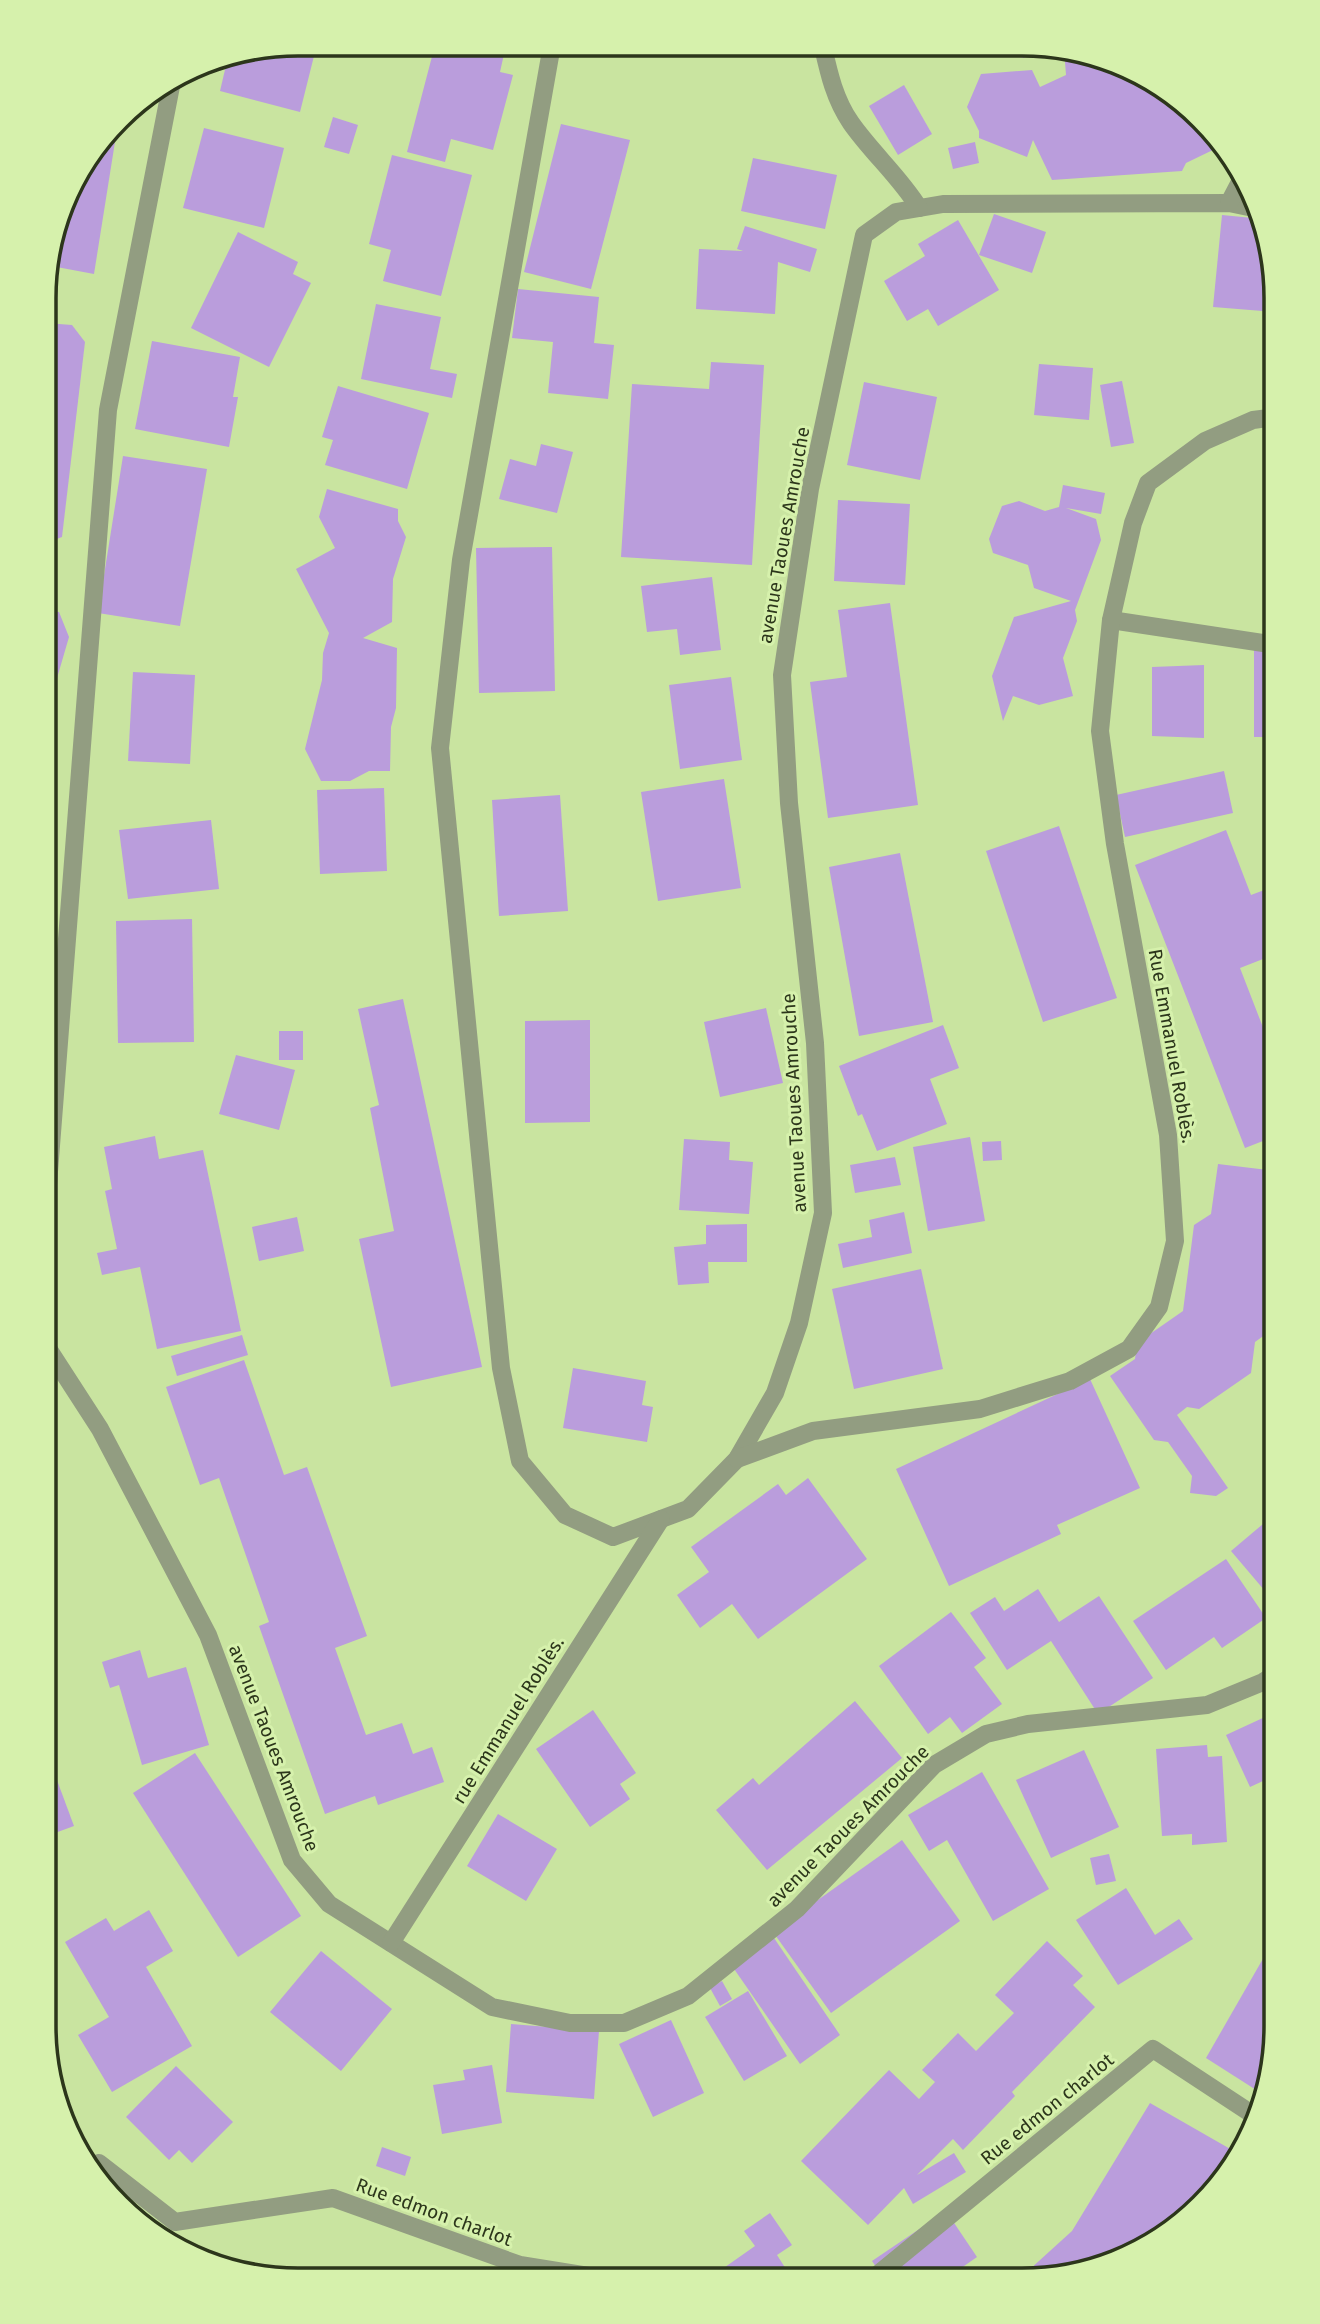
<svg xmlns="http://www.w3.org/2000/svg" width="1320" height="2324" viewBox="0 0 1320 2324" font-family="'Fira Sans',sans-serif">
<rect width="100%" height="100%" fill="#c9e4a0"/>
<g fill="#ba9ddc">
<path d="M 289,45 L 315,52 L 300,112 L 220,91 L 228,57 Z"/>
<path d="M 435,45 L 506,45 L 500,72 L 513,75 L 493,150 L 451,139 L 445,162 L 407,152 Z"/>
<path d="M 989,48 L 1027,48 L 1024,58 Z"/>
<path d="M 1064,49 L 1072,49 L 1189,106 L 1217,148 L 1186,163 L 1182,171 L 1052,180 L 1033,140 L 1027,157 L 979,138 L 979,131 L 967,107 L 981,74 L 1032,70 L 1040,87 L 1066,75 Z"/>
<path d="M 904,85 L 932,134 L 898,155 L 869,106 Z"/>
<path d="M 333,117 L 358,125 L 349,154 L 324,147 Z"/>
<path d="M 118,123 L 94,274 L 46,265 L 70,185 Z"/>
<path d="M 561,124 L 630,140 L 591,289 L 524,272 Z"/>
<path d="M 204,128 L 284,148 L 264,228 L 183,208 Z"/>
<path d="M 975,142 L 979,163 L 953,169 L 948,148 Z"/>
<path d="M 392,155 L 472,175 L 441,296 L 383,281 L 391,250 L 369,244 Z"/>
<path d="M 753,158 L 837,175 L 825,229 L 741,211 Z"/>
<path d="M 994,214 L 1046,232 L 1032,273 L 979,255 Z"/>
<path d="M 1222,215 L 1263,219 L 1276,298 L 1275,312 L 1213,307 Z"/>
<path d="M 958,220 L 999,290 L 938,326 L 928,309 L 907,321 L 884,281 L 925,256 L 918,244 Z"/>
<path d="M 745,226 L 817,249 L 810,272 L 778,262 L 775,314 L 696,309 L 699,249 L 743,251 L 737,249 Z"/>
<path d="M 238,232 L 298,262 L 293,274 L 311,283 L 269,367 L 191,328 Z"/>
<path d="M 518,289 L 599,297 L 594,343 L 614,345 L 608,399 L 548,393 L 553,342 L 512,338 Z"/>
<path d="M 376,304 L 441,317 L 430,369 L 457,374 L 452,398 L 361,379 Z"/>
<path d="M 46,323 L 72,325 L 85,342 L 62,537 L 46,543 Z"/>
<path d="M 152,341 L 240,357 L 233,397 L 238,397 L 229,447 L 135,429 Z"/>
<path d="M 711,362 L 764,365 L 752,565 L 621,557 L 632,384 L 709,389 Z"/>
<path d="M 1039,364 L 1093,368 L 1089,420 L 1034,415 Z"/>
<path d="M 1122,381 L 1134,443 L 1111,447 L 1100,385 Z"/>
<path d="M 864,382 L 937,397 L 920,480 L 847,465 Z"/>
<path d="M 338,386 L 429,413 L 407,489 L 325,465 L 333,440 L 322,437 Z"/>
<path d="M 541,444 L 573,452 L 557,513 L 499,499 L 510,459 L 536,466 Z"/>
<path d="M 123,456 L 207,469 L 180,626 L 98,613 Z"/>
<path d="M 1063,485 L 1105,493 L 1101,514 L 1066,508 L 1096,519 L 1101,540 L 1075,610 L 1077,621 L 1063,658 L 1073,696 L 1039,705 L 1013,696 L 1003,721 L 992,676 L 1014,617 L 1071,601 L 1034,588 L 1028,565 L 993,553 L 989,539 L 1002,506 L 1019,501 L 1045,511 L 1059,507 Z"/>
<path d="M 327,489 L 398,509 L 398,521 L 406,537 L 393,579 L 392,622 L 363,638 L 397,648 L 396,708 L 391,727 L 390,771 L 369,771 L 350,781 L 321,781 L 305,749 L 322,680 L 323,653 L 329,633 L 296,569 L 335,548 L 319,517 Z"/>
<path d="M 838,500 L 910,504 L 905,585 L 834,581 Z"/>
<path d="M 552,547 L 555,691 L 479,693 L 476,548 Z"/>
<path d="M 712,577 L 721,650 L 680,655 L 677,629 L 647,632 L 641,586 Z"/>
<path d="M 890,603 L 918,805 L 828,818 L 810,682 L 847,677 L 838,610 Z"/>
<path d="M 45,610 L 59,612 L 69,637 L 55,685 L 47,825 L 45,825 Z"/>
<rect x="1254" y="650" width="22" height="87"/>
<path d="M 1204,665 L 1204,738 L 1152,736 L 1152,667 Z"/>
<path d="M 133,672 L 195,675 L 190,764 L 128,761 Z"/>
<path d="M 731,677 L 742,760 L 680,769 L 669,685 Z"/>
<path d="M 1224,771 L 1233,813 L 1125,837 L 1116,795 Z"/>
<path d="M 724,779 L 741,888 L 658,901 L 641,792 Z"/>
<path d="M 384,788 L 387,871 L 320,874 L 317,790 Z"/>
<path d="M 560,795 L 568,911 L 499,916 L 492,800 Z"/>
<path d="M 211,820 L 219,889 L 128,899 L 119,830 Z"/>
<path d="M 1059,826 L 1117,998 L 1043,1022 L 986,851 Z"/>
<path d="M 1226,830 L 1251,895 L 1267,889 L 1276,912 L 1276,954 L 1240,968 L 1276,1061 L 1276,1136 L 1245,1148 L 1135,865 Z"/>
<path d="M 900,853 L 933,1022 L 859,1036 L 829,867 Z"/>
<path d="M 192,919 L 194,1042 L 118,1043 L 116,921 Z"/>
<path d="M 403,999 L 482,1367 L 391,1387 L 359,1239 L 394,1231 L 370,1108 L 379,1105 L 358,1009 Z"/>
<path d="M 766,1008 L 783,1083 L 720,1097 L 704,1022 Z"/>
<path d="M 590,1020 L 590,1122 L 525,1123 L 525,1021 Z"/>
<path d="M 943,1025 L 959,1068 L 930,1079 L 947,1124 L 877,1151 L 862,1114 L 858,1116 L 839,1066 Z"/>
<rect x="279" y="1031" width="24" height="29"/>
<path d="M 236,1055 L 295,1070 L 279,1130 L 219,1114 Z"/>
<path d="M 155,1136 L 159,1159 L 203,1150 L 241,1331 L 157,1349 L 140,1267 L 102,1275 L 97,1253 L 117,1249 L 105,1191 L 112,1189 L 104,1147 Z"/>
<path d="M 970,1137 L 985,1221 L 928,1231 L 913,1147 Z"/>
<path d="M 684,1139 L 730,1142 L 729,1160 L 753,1162 L 749,1214 L 679,1210 Z"/>
<path d="M 1001,1141 L 1002,1160 L 983,1161 L 982,1142 Z"/>
<path d="M 895,1157 L 901,1185 L 855,1193 L 850,1165 Z"/>
<path d="M 1218,1164 L 1276,1171 L 1276,1327 L 1255,1342 L 1251,1373 L 1199,1409 L 1187,1407 L 1177,1415 L 1228,1488 L 1216,1496 L 1190,1493 L 1192,1476 L 1168,1442 L 1154,1440 L 1110,1376 L 1135,1359 L 1137,1343 L 1183,1311 L 1194,1225 L 1211,1214 Z"/>
<path d="M 904,1212 L 912,1253 L 843,1268 L 838,1244 L 872,1237 L 869,1220 Z"/>
<path d="M 297,1217 L 304,1251 L 259,1261 L 252,1227 Z"/>
<path d="M 747,1224 L 747,1262 L 708,1262 L 709,1283 L 678,1285 L 674,1247 L 706,1244 L 706,1225 Z"/>
<path d="M 921,1269 L 943,1369 L 854,1389 L 832,1289 Z"/>
<path d="M 242,1335 L 248,1355 L 177,1376 L 171,1356 Z"/>
<path d="M 244,1360 L 284,1475 L 307,1467 L 367,1636 L 335,1648 L 366,1735 L 402,1723 L 413,1754 L 432,1747 L 444,1782 L 378,1805 L 375,1796 L 325,1814 L 259,1626 L 269,1622 L 219,1478 L 200,1485 L 166,1387 Z"/>
<path d="M 573,1368 L 646,1381 L 642,1405 L 653,1407 L 647,1442 L 563,1428 Z"/>
<path d="M 1090,1379 L 1140,1488 L 1057,1525 L 1061,1534 L 949,1586 L 896,1469 Z"/>
<path d="M 808,1478 L 867,1559 L 758,1639 L 732,1604 L 700,1628 L 677,1595 L 709,1572 L 691,1547 L 778,1484 L 786,1495 Z"/>
<path d="M 1276,1513 L 1276,1604 L 1231,1551 Z"/>
<path d="M 1226,1559 L 1266,1618 L 1222,1648 L 1214,1637 L 1166,1670 L 1133,1621 Z"/>
<path d="M 1038,1589 L 1059,1622 L 1099,1596 L 1153,1678 L 1098,1714 L 1051,1641 L 1007,1670 L 970,1613 L 995,1597 L 1004,1611 Z"/>
<path d="M 951,1612 L 986,1658 L 974,1667 L 1002,1704 L 962,1733 L 950,1717 L 928,1734 L 879,1666 Z"/>
<path d="M 140,1650 L 148,1678 L 186,1667 L 209,1745 L 142,1765 L 119,1685 L 110,1688 L 102,1662 Z"/>
<path d="M 855,1701 L 902,1758 L 767,1870 L 716,1810 L 753,1778 L 759,1785 Z"/>
<path d="M 593,1710 L 636,1773 L 620,1784 L 630,1799 L 590,1827 L 536,1749 Z"/>
<path d="M 1276,1712 L 1276,1775 L 1250,1787 L 1226,1735 Z"/>
<path d="M 1207,1745 L 1208,1757 L 1222,1756 L 1227,1842 L 1192,1845 L 1192,1834 L 1162,1836 L 1156,1749 Z"/>
<path d="M 1084,1750 L 1119,1827 L 1051,1858 L 1016,1780 Z"/>
<path d="M 195,1753 L 301,1916 L 238,1957 L 133,1793 Z"/>
<path d="M 51,1764 L 74,1826 L 44,1837 L 44,1767 Z"/>
<path d="M 982,1772 L 1049,1889 L 993,1921 L 947,1840 L 929,1851 L 908,1815 Z"/>
<path d="M 498,1814 L 557,1849 L 526,1901 L 467,1866 Z"/>
<path d="M 902,1840 L 960,1921 L 831,2013 L 773,1932 Z"/>
<path d="M 1109,1854 L 1116,1881 L 1096,1885 L 1090,1858 Z"/>
<path d="M 1126,1888 L 1155,1935 L 1179,1919 L 1193,1939 L 1118,1985 L 1076,1920 Z"/>
<path d="M 149,1910 L 173,1951 L 146,1967 L 192,2046 L 112,2092 L 78,2035 L 109,2017 L 65,1942 L 106,1918 L 114,1931 Z"/>
<path d="M 1276,1936 L 1276,2043 L 1264,2095 L 1206,2058 Z"/>
<path d="M 774,1938 L 840,2035 L 800,2064 L 732,1966 Z"/>
<path d="M 1047,1941 L 1083,1976 L 1073,1985 L 1095,2007 L 1012,2092 L 1015,2096 L 963,2150 L 953,2139 L 917,2175 L 954,2153 L 966,2172 L 913,2204 L 904,2188 L 868,2225 L 801,2161 L 889,2070 L 919,2099 L 935,2082 L 922,2070 L 958,2033 L 976,2051 L 1014,2013 L 995,1995 Z"/>
<path d="M 321,1951 L 392,2009 L 341,2071 L 270,2012 Z"/>
<path d="M 722,1981 L 732,1999 L 720,2006 L 710,1988 Z"/>
<path d="M 748,1991 L 787,2056 L 744,2081 L 705,2017 Z"/>
<path d="M 671,2020 L 704,2093 L 653,2117 L 619,2044 Z"/>
<path d="M 511,2024 L 599,2031 L 594,2099 L 506,2092 Z"/>
<path d="M 492,2065 L 502,2123 L 442,2134 L 433,2085 L 465,2080 L 463,2070 Z"/>
<path d="M 176,2066 L 233,2122 L 192,2163 L 179,2150 L 169,2160 L 126,2117 Z"/>
<path d="M 1150,2103 L 1239,2154 L 1224,2181 L 1177,2228 L 1104,2267 L 1018,2280 L 1072,2231 Z"/>
<path d="M 382,2147 L 411,2157 L 405,2176 L 376,2166 Z"/>
<path d="M 946,2211 L 977,2257 L 944,2280 L 885,2280 L 872,2261 Z"/>
<path d="M 770,2213 L 792,2245 L 777,2255 L 793,2280 L 723,2279 L 718,2272 L 755,2246 L 744,2231 Z"/>
</g>
<g fill="none" stroke-linecap="round" stroke-linejoin="round">
<g stroke="#929d81" stroke-width="18">
<path d="M 552,45 L 461,560 L 440,748 L 501,1368 L 520,1461 L 565,1515 L 613,1537 L 688,1509 L 737,1459 L 775,1393 L 799,1323 L 823,1213 L 815,1043 L 789,803 L 782,675 L 810,489 L 864,235 L 896,212 L 943,204 L 1229,203 L 1258,209"/>
<path d="M 823,47 C 829,74 835,100 851,123 C 872,153 900,177 919,208"/>
<path d="M 1229,203 L 1240,182"/>
<path d="M 1111,620 L 1276,645"/>
<path d="M 45,1223 L 108,410 L 172,81"/>
<path d="M 45,1344 L 100,1429 L 208,1635 L 292,1860 L 329,1904 L 492,2007 L 570,2023 L 624,2023 L 688,1996 L 797,1909 L 934,1765 L 986,1734 L 1028,1724 L 1207,1705 L 1263,1682 L 1276,1674"/>
<path d="M 737,1459 L 813,1431 L 980,1409 L 1070,1381 L 1129,1349 L 1159,1307 L 1175,1241 L 1168,1135 L 1115,844 L 1100,731 L 1111,620 L 1133,523 L 1148,483 L 1205,441 L 1253,420 L 1276,417"/>
<path d="M 391,1943 L 661,1519"/>
<path d="M 99,2163 L 175,2222 L 333,2198 L 520,2265 L 607,2279"/>
<path d="M 871,2280 L 1153,2049 L 1258,2118"/>
</g>
</g>
<g text-anchor="middle" dominant-baseline="central" stroke-width="6" stroke-linejoin="round" paint-order="stroke">
<g font-size="19" fill="#2c361b" stroke="#d6f1ac">
<text transform="translate(784 535) rotate(-80)">avenue Taoues Amrouche</text>
<text transform="translate(1172 1046) rotate(80)">Rue Emmanuel Roblès.</text>
<text transform="translate(794 1103) rotate(-93)">avenue Taoues Amrouche</text>
<text transform="translate(508 1720) rotate(-58)">rue Emmanuel Roblès.</text>
<text transform="translate(274 1748) rotate(69)">avenue Taoues Amrouche</text>
<text transform="translate(848 1826) rotate(-45)">avenue Taoues Amrouche</text>
<text transform="translate(1047 2109) rotate(-39)">Rue edmon charlot</text>
<text transform="translate(434 2212) rotate(20)">Rue edmon charlot</text>
</g>
</g>
<path d="M0 0H1320V2324H0ZM298 56H1022A242 242 0 0 1 1264 298V2026A242 242 0 0 1 1022 2268H298A242 242 0 0 1 56 2026V298A242 242 0 0 1 298 56Z" fill="#d6f1ac" fill-rule="evenodd"/>
<path fill="none" stroke="#2c361b" stroke-width="3.5" d="M298 56H1022A242 242 0 0 1 1264 298V2026A242 242 0 0 1 1022 2268H298A242 242 0 0 1 56 2026V298A242 242 0 0 1 298 56Z"/>
</svg>
